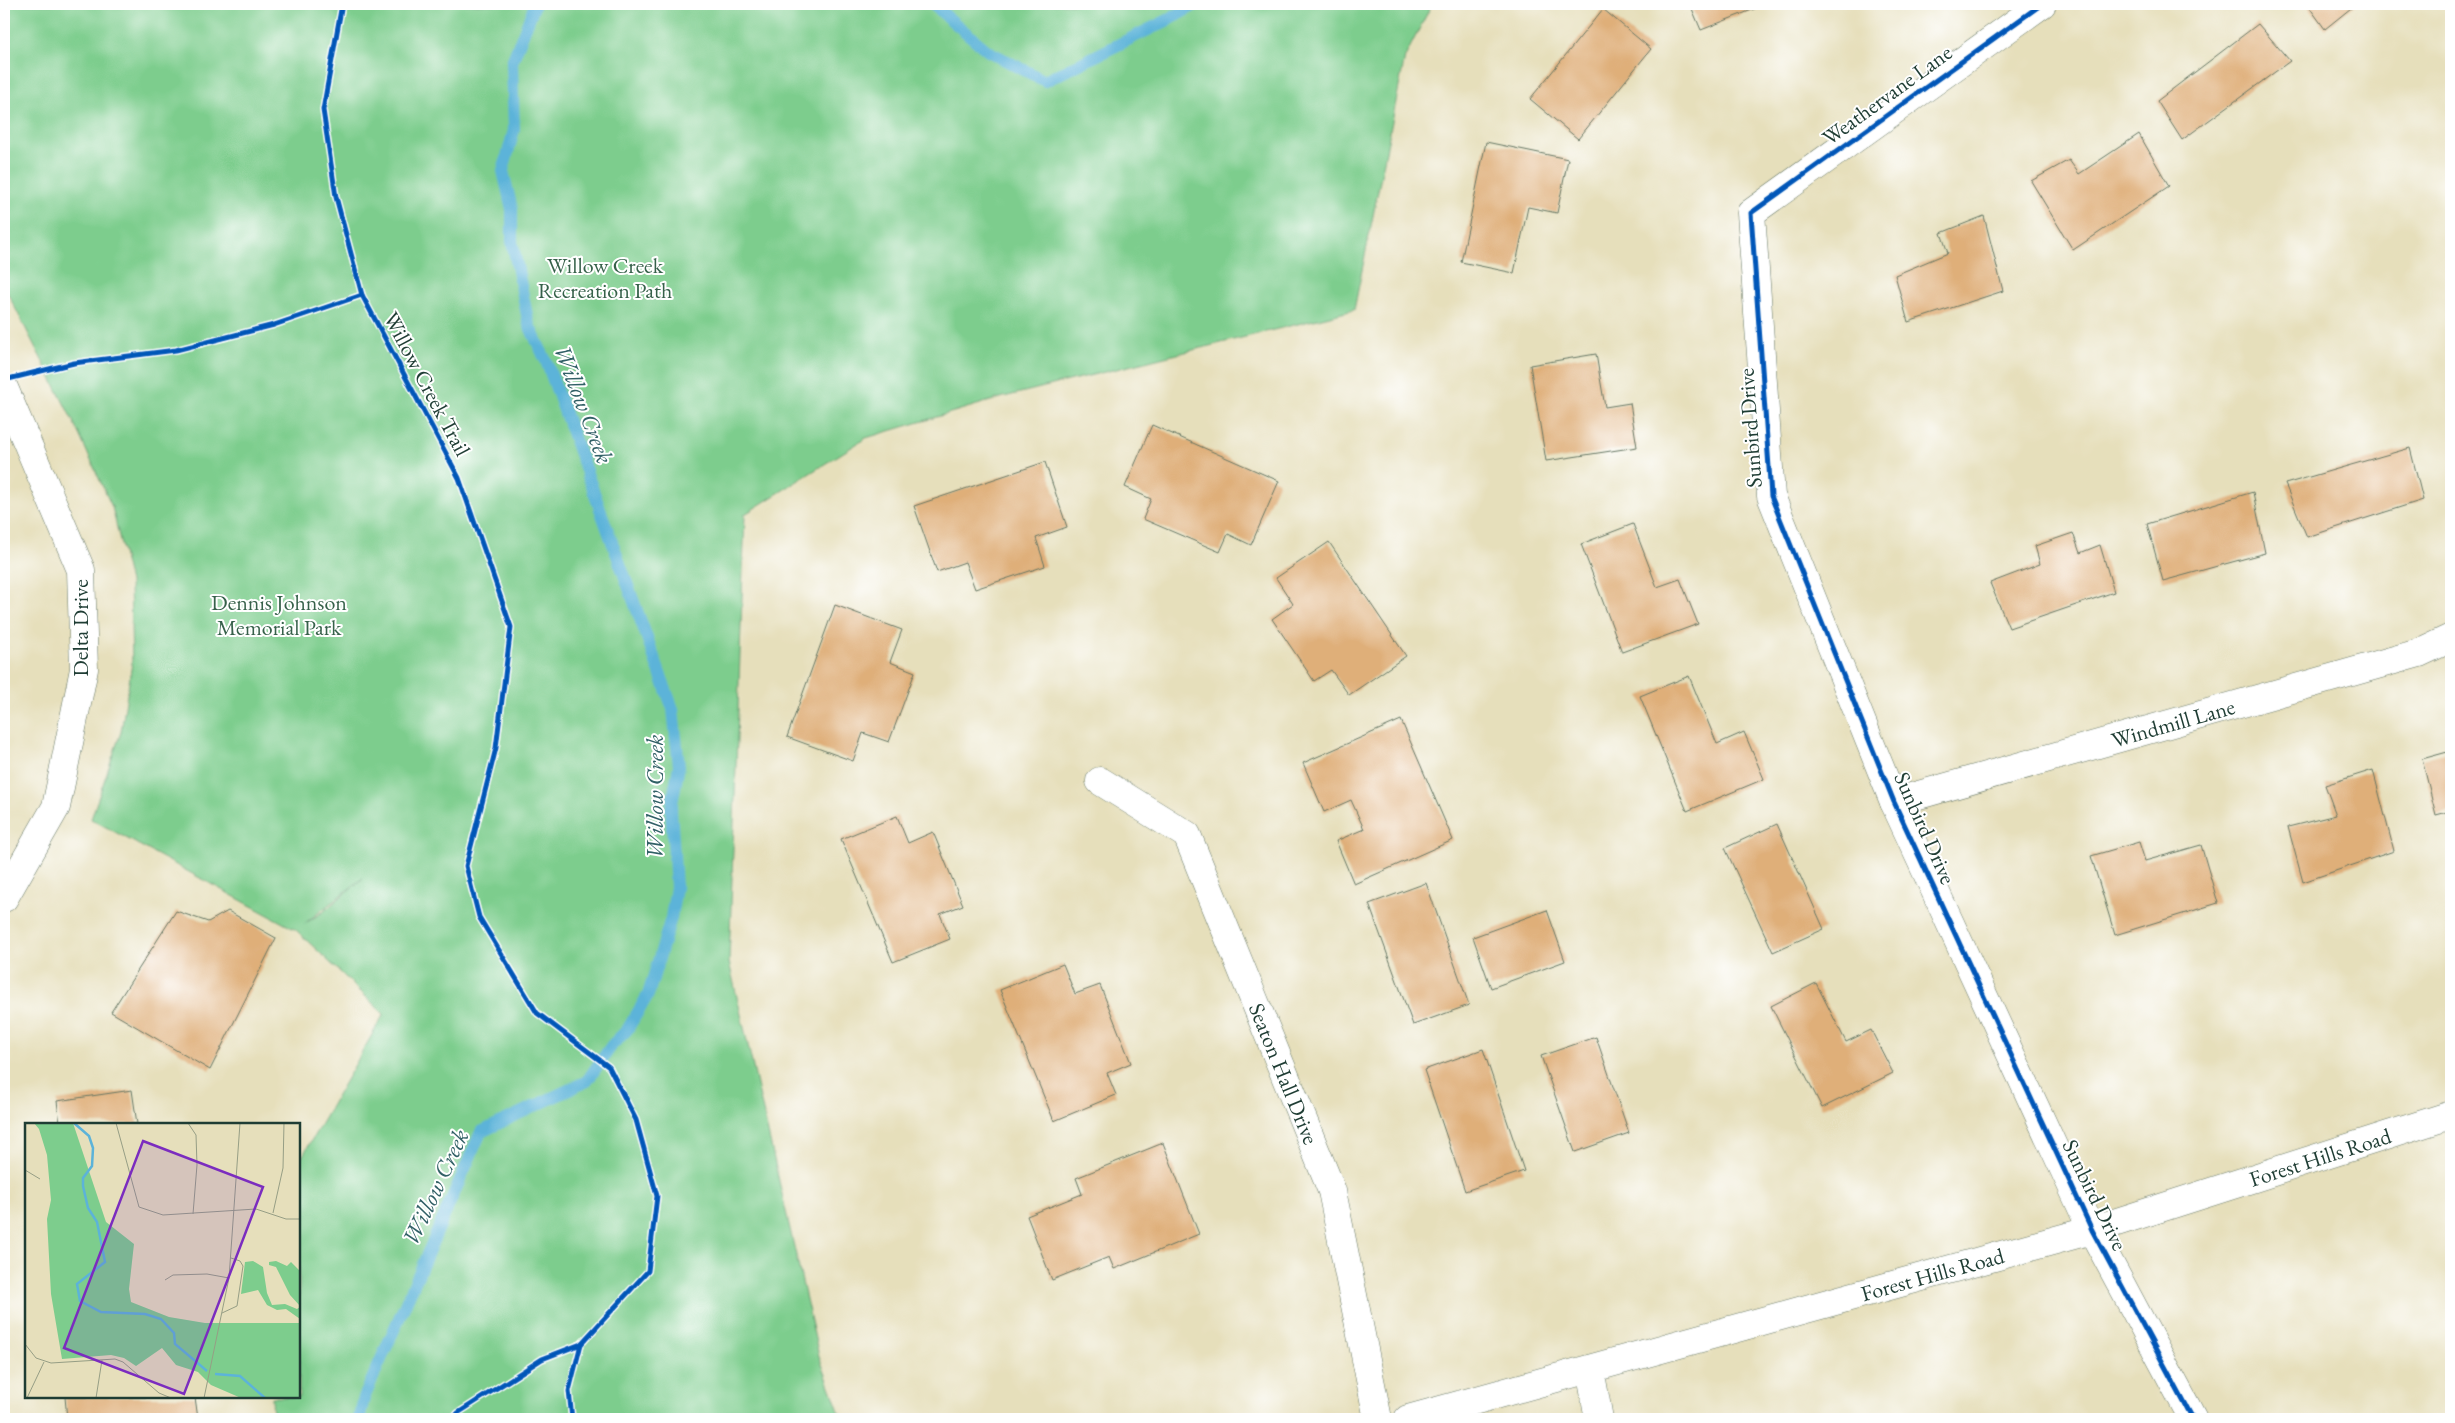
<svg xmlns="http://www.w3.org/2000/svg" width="2455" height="1423" viewBox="0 0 2455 1423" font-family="'EB Garamond',serif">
<rect width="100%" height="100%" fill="#fff"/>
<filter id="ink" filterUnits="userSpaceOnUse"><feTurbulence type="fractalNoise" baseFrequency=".02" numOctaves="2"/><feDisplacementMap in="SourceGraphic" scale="10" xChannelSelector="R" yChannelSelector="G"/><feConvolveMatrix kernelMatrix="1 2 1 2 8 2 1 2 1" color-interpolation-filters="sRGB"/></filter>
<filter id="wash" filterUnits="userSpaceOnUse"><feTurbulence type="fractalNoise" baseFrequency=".0096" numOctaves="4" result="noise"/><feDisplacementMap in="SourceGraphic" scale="20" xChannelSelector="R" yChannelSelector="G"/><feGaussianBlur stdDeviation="1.12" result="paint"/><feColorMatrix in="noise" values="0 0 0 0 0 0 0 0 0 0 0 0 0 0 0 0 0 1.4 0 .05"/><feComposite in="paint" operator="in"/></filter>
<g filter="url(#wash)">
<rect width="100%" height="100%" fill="#e6dfbb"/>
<path fill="#7dcd8d" stroke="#4e8560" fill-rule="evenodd" d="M 4,4 L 1432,4 L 1405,57 L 1354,310 L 1004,397 L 866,438 L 745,514 L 729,962 L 819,1356 L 842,1419 L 273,1419 L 272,1397 L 299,1397 L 299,1162 L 384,1014 L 296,930 L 91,819 L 121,732 L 132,663 L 130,582 L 112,507 L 73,421 L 4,286 ZM 363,878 L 323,912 L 304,924 Z"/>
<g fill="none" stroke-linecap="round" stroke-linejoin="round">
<g stroke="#5cb3d9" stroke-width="12">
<path d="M 932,4 L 988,51 L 1045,81 L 1168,20 L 1197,4"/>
<path d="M 359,1419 L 364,1398 L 481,1132 L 587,1081 L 612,1045 L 627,1030 L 648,995 L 671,918 L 676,887 L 671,809 L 679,766 L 673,709 L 546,361 L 529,325 L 512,241 L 512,209 L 503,171 L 514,130 L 512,62 L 535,4"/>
</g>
</g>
<g id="blocks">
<g fill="#dfaf79">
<path d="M 1690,4 L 1767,4 L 1701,30 Z"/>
<path d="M 2307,4 L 2356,4 L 2325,29 Z"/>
<path d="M 1603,9 L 1651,49 L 1578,139 L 1530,99 Z"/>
<path d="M 2258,24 L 2290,61 L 2182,140 L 2157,101 Z"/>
<path d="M 2139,134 L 2169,186 L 2073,250 L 2031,181 L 2069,160 L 2079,174 Z"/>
<path d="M 1486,142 L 1568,159 L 1557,213 L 1528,207 L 1514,273 L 1461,262 Z"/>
<path d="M 1984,216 L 2003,291 L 1908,322 L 1895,275 L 1948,253 L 1941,233 Z"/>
<path d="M 1596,354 L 1605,407 L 1630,403 L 1637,447 L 1546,461 L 1530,365 Z"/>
<path d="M 1152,425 L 1279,481 L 1251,545 L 1228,534 L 1220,552 L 1143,519 L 1151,499 L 1125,487 Z"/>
<path d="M 2410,448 L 2423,500 L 2307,537 L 2285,484 Z"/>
<path d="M 1045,462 L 1067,527 L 1036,538 L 1045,566 L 975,589 L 965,562 L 937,572 L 914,506 Z"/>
<path d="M 2253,492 L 2265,553 L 2163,581 L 2147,524 Z"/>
<path d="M 1633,524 L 1657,587 L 1680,579 L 1698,624 L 1622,652 L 1581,544 Z"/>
<path d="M 2073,533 L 2080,553 L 2100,545 L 2114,592 L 2009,628 L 1990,583 L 2040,564 L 2035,546 Z"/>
<path d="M 1329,542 L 1406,656 L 1349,695 L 1331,670 L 1314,681 L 1272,619 L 1293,604 L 1276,578 Z"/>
<path d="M 835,605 L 902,630 L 890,662 L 915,672 L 889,742 L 863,733 L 853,761 L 787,737 Z"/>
<path d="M 1689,676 L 1717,744 L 1744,732 L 1764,779 L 1687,811 L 1640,696 Z"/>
<path d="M 1401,720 L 1453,840 L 1354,884 L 1336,841 L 1364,829 L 1351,800 L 1324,812 L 1303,763 Z"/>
<path d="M 2451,751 L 2451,811 L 2436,815 L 2422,759 Z"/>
<path d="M 2373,770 L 2394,851 L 2303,882 L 2288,827 L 2336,815 L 2325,785 Z"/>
<path d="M 897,816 L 908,843 L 933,832 L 963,905 L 940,914 L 950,939 L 893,962 L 841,839 Z"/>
<path d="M 1777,824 L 1824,929 L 1773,952 L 1725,848 Z"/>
<path d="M 2139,842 L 2145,861 L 2201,845 L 2218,903 L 2115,935 L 2091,856 Z"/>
<path d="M 1426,883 L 1469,1005 L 1413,1025 L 1369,904 Z"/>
<path d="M 1547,910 L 1565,961 L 1491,988 L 1473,937 Z"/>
<path d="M 176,911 L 208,922 L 228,911 L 276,938 L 210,1070 L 111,1012 Z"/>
<path d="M 1063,964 L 1075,994 L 1100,985 L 1131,1063 L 1107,1073 L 1116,1095 L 1054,1121 L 1000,990 Z"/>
<path d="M 1816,983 L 1846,1042 L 1871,1030 L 1893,1073 L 1822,1108 L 1771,1006 Z"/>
<path d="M 1596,1037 L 1629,1133 L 1575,1152 L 1541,1056 Z"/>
<path d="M 1483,1049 L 1524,1171 L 1465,1191 L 1424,1070 Z"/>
<path d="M 132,1090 L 137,1124 L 60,1124 L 57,1101 Z"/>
<path d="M 1163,1143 L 1199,1234 L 1114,1269 L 1109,1257 L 1052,1280 L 1027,1216 L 1082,1194 L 1076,1178 Z"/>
<path d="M 65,1397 L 195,1397 L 198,1419 L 67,1419 Z"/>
</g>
</g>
</g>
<g filter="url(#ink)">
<use href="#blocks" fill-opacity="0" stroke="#657663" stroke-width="1"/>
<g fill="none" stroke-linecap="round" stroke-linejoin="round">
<g stroke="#657663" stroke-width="29">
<g id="minor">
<path d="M 2042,4 L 1751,213 L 1771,496 L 1894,802 L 2092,1230 L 2193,1419"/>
<path d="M 4,388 L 81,570 L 84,669 L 56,807 L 4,898"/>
<path id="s1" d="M 1100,781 L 1187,835 L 1332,1191 L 1378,1419"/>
<path id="s2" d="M 1894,802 L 2419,653 L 2451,638"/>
<path d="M 1590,1369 L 1599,1419"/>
<path id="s3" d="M 1408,1419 L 2092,1230 L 2451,1115"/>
</g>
</g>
<use href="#minor" stroke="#fff" stroke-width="28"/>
<g stroke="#fff" stroke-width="8">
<g id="cycleway">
<path d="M 342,4 L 323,110 L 336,197 L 362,295 L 459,478 L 511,627 L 496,748 L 466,866 L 479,917 L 537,1013 L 609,1067 L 636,1120 L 657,1196 L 648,1271 L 581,1344 L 569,1391 L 572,1419"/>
<path d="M 2042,4 L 1751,213 L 1771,496 L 1894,802 L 2092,1230 L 2193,1419"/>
<path d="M 4,380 L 74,363 L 176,350 L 274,325 L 362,295"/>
<path d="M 453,1419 L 458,1413 L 542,1359 L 581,1344"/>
</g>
</g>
<use href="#cycleway" stroke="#0057b8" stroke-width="5"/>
</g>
</g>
<g text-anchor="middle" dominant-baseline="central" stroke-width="4" stroke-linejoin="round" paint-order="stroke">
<g font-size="22" fill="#1f3d34" stroke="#fff">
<text transform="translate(1887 95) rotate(-36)">Weathervane Lane</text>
<text transform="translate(427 384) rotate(62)">Willow Creek Trail</text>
<text transform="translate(1750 428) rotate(-94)">Sunbird Drive</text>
<text transform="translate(80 628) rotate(-90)">Delta Drive</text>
<text stroke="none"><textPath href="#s2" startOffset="290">Windmill Lane</textPath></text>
<text transform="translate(1925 828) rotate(66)">Sunbird Drive</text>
<text stroke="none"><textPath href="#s1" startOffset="360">Seaton Hall Drive</textPath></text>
<text stroke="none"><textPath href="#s3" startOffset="949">Forest Hills Road</textPath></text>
<text transform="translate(2095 1195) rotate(64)">Sunbird Drive</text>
<text stroke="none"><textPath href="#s3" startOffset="544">Forest Hills Road</textPath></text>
</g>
<g font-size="22" fill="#36614a" stroke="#fff">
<text x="605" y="265">Willow Creek<tspan x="605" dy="25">Recreation Path</tspan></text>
<text x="279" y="602">Dennis Johnson<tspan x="279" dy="25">Memorial Park</tspan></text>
</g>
<g font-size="24" font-style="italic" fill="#316066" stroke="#fff">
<text transform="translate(584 404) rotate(69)">Willow Creek</text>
<text transform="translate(654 797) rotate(-90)">Willow Creek</text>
<text transform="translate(435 1187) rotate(-65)">Willow Creek</text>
</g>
</g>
<g transform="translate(25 1123)">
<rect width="275" height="275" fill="#e6dfbb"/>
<path d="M 9,0 L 48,0 L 81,99 L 109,121 L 104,166 L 106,179 L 144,194 L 180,200 L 275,200 L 275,275 L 216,275 L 186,262 L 173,249 L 151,242 L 137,225 L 111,243 L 99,235 L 86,232 L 37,236 L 26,171 L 22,96 L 26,77 L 22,32 L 14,6 ZM 228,138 L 238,144 L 242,170 L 247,182 L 260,181 L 272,186 L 275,184 L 275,196 L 261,186 L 252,187 L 242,182 L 233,167 L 216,171 L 220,139 ZM 251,138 L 262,143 L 266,139 L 275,148 L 275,183 L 265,172 L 251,144 L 244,142 L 244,139 Z" fill="#7dcd8d"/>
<path fill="none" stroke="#5cb3d9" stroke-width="2.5" d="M 49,0 L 64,13 L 68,25 L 67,43 L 58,55 L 58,63 L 63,85 L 72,99 L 80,139 L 52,161 L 55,178 L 76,189 L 120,191 L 136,196 L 149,210 L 150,221 L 182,248M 190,251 L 215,253 L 240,275"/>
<path fill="none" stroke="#969e85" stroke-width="1" d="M 91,0 L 114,84 L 138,92 L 231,86 L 261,96 L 275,96M 163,0 L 171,12 L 172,42 L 168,91M 0,47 L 15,56M 248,90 L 258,45 L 259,0M 140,157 L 148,152 L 182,151 L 204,155M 197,190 L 212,183 L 218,143 L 215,138 L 206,135M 0,221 L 11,235 L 26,240 L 90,236 L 98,239 L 134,270 L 146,275M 2,275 L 19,239M 71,275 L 77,237M 179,275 L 204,155 L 215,0"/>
<path fill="#7b2cbf" fill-opacity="0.15" stroke="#7b2cbf" stroke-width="2.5" d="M 118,18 L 238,64 L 159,271 L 39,225 Z"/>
<rect width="275" height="275" fill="none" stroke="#1f3d34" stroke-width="2.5"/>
</g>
<rect width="2455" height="1423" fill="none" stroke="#fff" stroke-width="20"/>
</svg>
